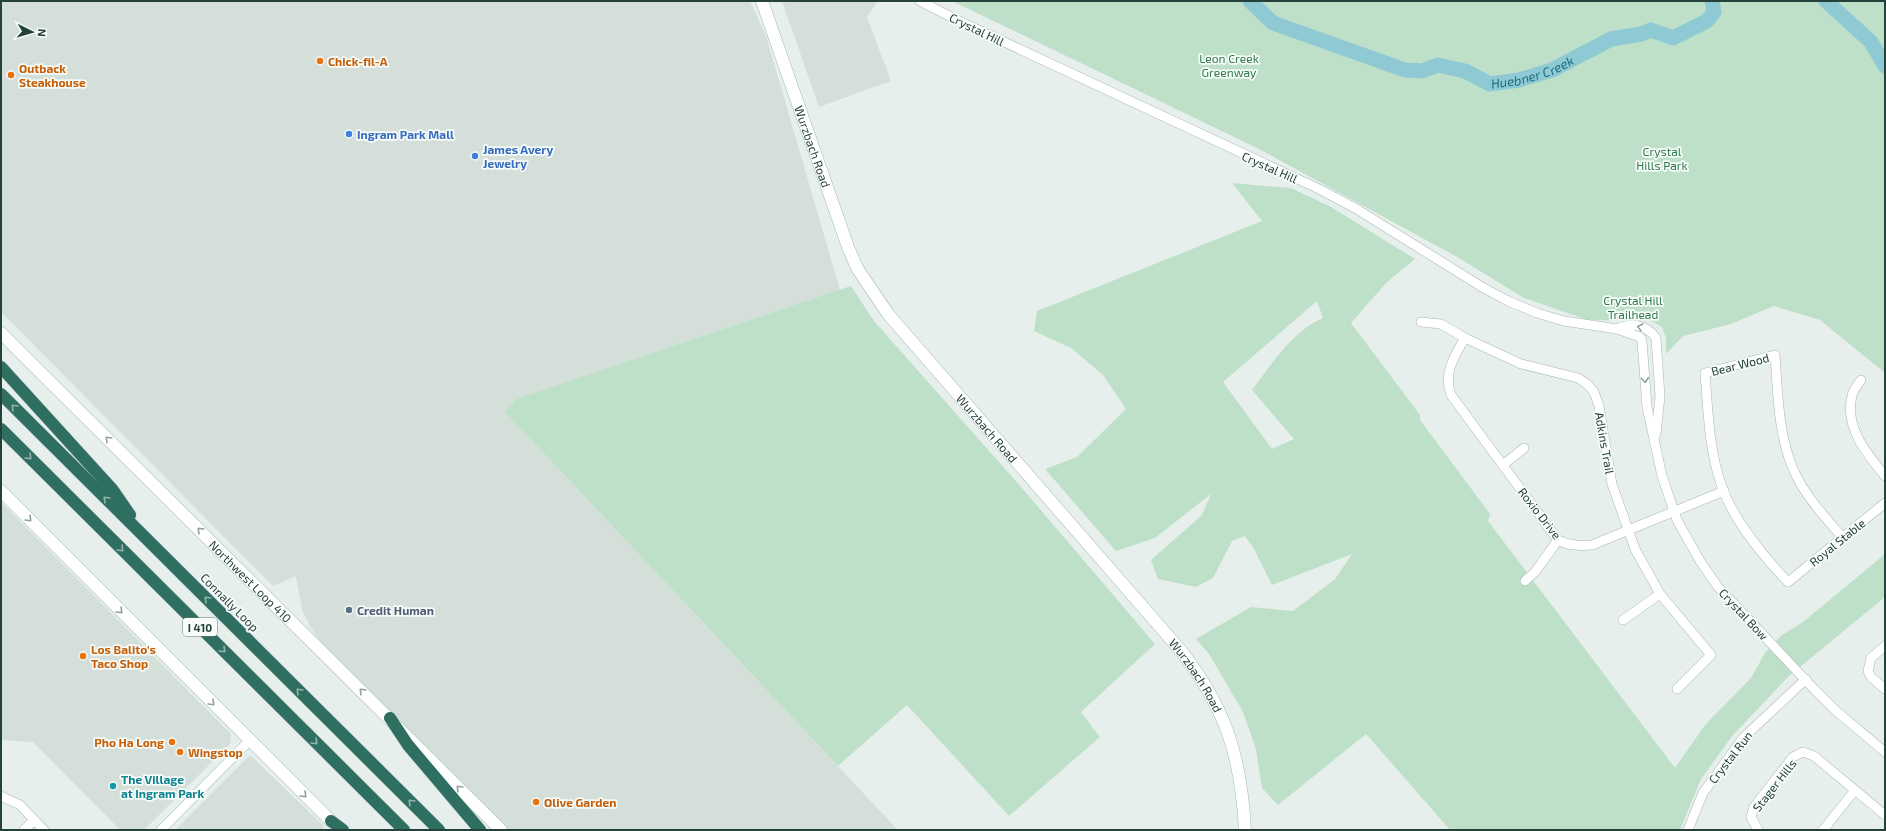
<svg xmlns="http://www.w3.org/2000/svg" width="1886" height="831" viewBox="0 0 1886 831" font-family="'Exo 2',sans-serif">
<rect width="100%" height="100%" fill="#e6efeb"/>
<g fill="#d4dfda">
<path d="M 1,1 L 750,1 L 766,36 L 840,290 L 516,399 L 505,412 L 898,830 L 506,830 L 322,644 L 311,628 L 302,610 L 296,576 L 273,586 L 1,312 Z"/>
<path d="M 782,1 L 878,1 L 867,17 L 891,81 L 819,107 Z"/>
<path d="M 1,502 L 231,734 L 230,744 L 144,830 L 120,830 L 33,742 L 1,740 Z"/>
<path d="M 250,755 L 324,826 L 322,830 L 175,830 Z"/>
</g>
<g fill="#bfe0c8" fill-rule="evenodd">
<path d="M 952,1 L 1885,1 L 1885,373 L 1820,320 L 1774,306 L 1731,324 L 1683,336 L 1666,354 L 1666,338 L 1662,327 L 1651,321 L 1588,320 L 1524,298 L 1459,258 L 1259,149 Z"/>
<path d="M 1232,183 L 1291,188 L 1331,207 L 1415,259 L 1386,283 L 1351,323 L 1420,415 L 1420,420 L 1490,514 L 1488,521 L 1675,768 L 1705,725 L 1751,678 L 1765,653 L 1782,635 L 1803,622 L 1885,554 L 1885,597 L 1789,676 L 1733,735 L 1701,779 L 1680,830 L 1450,830 L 1366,734 L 1278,805 L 1262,788 L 1256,749 L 1243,712 L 1209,654 L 1196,639 L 1251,607 L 1293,611 L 1335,579 L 1352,554 L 1272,585 L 1254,549 L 1245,536 L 1232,541 L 1213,578 L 1196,587 L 1158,579 L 1151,560 L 1202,515 L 1211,494 L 1155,538 L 1116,551 L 1045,469 L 1077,457 L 1126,409 L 1103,375 L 1071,348 L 1034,331 L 1037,311 L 1262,221 ZM 1317,301 L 1323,318 C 1292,331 1272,364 1252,390 L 1294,439 L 1272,449 L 1223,382 Z"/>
<path d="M 851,286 L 874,321 L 1022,488 L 1155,644 L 1081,712 L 1100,737 L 1009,816 L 907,705 L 838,766 L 505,412 L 516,399 Z"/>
</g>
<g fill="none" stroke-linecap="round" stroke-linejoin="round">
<g stroke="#8ec9d4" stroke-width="15">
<path id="s1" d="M 1250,1 L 1273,23 L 1405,70 L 1422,71 L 1438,65 L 1465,71 L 1490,84 L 1519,80 L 1552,70 L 1611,39 L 1641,34 L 1651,30 L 1673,38 L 1707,21 L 1714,12 L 1712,1"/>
<path d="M 1826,1 L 1871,42 L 1885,66"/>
</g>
<g stroke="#a8b8b2" stroke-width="10">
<g id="minor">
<path d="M 920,1 L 953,18 L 1319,189 L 1355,208 L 1482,287 L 1508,301 L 1537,313 L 1564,321 L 1617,329 L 1640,337 L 1642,341 L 1647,407 L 1662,476 L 1677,520 L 1700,561 L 1718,587 L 1814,689 L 1835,710 L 1885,752"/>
<path d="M 1421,322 L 1441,324 L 1465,338 L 1521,364 L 1578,378 L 1587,384 L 1594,392 L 1599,406 L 1612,484 L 1635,549 L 1660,594 L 1711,655 L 1677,689"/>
<path d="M 1617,329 C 1631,322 1647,325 1656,338 L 1660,396 L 1656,434"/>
<path d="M 1465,338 C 1454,357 1443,373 1451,395 L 1558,540 C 1569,546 1580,546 1592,545 L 1724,491"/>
<path d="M 1861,380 C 1858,385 1853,390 1852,396 C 1844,427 1867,454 1885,476"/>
<path d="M 1503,465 L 1524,448"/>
<path d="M 1843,538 C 1825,517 1805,496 1794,471 C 1778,435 1778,394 1775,355 L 1705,373 C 1708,411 1709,449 1721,484 C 1732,518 1763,556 1788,582 L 1885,503"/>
<path d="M 1525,581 L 1535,572 L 1558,540"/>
<path d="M 1623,620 L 1660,594"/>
<path d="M 1885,646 L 1871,658 L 1868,671 L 1871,677 L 1885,689"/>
<path d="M 1,796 L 20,805 L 44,830"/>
<path d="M 24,830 L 34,820"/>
<path d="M 161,830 L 249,741"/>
<path d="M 1688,830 L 1703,793 L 1743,738 L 1806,679"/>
<path d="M 1758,830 L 1751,817 L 1754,807 L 1793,757 L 1803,752 L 1814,756 L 1885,815"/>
<path d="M 1823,830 L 1855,790"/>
</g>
</g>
<g stroke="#a4bbb3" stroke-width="13">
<g id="secondary">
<path id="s2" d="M 762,1 L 848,247 L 857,268 L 888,314 L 1182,652 C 1227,711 1241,757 1245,830"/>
<path id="s3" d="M 1,333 L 501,830"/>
<path d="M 1,491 L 338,828"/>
</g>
</g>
<g stroke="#c2cac8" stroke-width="13">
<g id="motorway">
<path d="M 1,367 L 112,489 L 130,515"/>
<path d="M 1,394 L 439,830"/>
<path d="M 1,429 L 404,830"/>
<path d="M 390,718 L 408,745 L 480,830"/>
<path d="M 331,821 L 343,830"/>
</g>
</g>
<use href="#minor" stroke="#fff" stroke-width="9"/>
<use href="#secondary" stroke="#fff" stroke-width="12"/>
<use href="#motorway" stroke="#2f6f62" stroke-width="12"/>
</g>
<defs><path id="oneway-chevron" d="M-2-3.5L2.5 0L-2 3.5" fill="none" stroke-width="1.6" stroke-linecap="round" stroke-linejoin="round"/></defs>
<g stroke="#92a09c">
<use href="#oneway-chevron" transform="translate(1640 327) rotate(-166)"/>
<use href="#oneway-chevron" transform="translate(1645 380) rotate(86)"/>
<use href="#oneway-chevron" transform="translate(108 439) rotate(-135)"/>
<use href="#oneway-chevron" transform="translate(29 519) rotate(45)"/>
<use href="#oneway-chevron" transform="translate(200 530) rotate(-135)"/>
<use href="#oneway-chevron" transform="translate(120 611) rotate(46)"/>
<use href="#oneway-chevron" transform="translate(362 691) rotate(-135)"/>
<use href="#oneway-chevron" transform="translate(212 703) rotate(45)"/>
<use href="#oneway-chevron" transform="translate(459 788) rotate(-135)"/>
<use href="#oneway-chevron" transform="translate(304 795) rotate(45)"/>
</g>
<g stroke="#93b5ae">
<use href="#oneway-chevron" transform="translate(14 407) rotate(-135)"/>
<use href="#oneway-chevron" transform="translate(29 457) rotate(45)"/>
<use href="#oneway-chevron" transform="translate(106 499) rotate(-135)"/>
<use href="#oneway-chevron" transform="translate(121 549) rotate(45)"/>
<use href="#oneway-chevron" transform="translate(207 599) rotate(-135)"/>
<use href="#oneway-chevron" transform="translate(223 650) rotate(45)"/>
<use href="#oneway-chevron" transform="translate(299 691) rotate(-135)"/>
<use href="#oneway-chevron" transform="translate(315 742) rotate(45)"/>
<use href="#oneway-chevron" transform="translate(411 802) rotate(-135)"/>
</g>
<g fill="#e8710a" stroke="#f7fbf9" stroke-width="1.5">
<circle cx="320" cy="61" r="4"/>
<circle cx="11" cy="75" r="4"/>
<circle cx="83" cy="656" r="4"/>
<circle cx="172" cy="742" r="4"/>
<circle cx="180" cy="752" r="4"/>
<circle cx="536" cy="802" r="4"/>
</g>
<g fill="#3f7fe0" stroke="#f7fbf9" stroke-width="1.5">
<circle cx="349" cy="134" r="4"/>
<circle cx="475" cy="156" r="4"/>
</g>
<circle fill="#5c6f8a" stroke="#f7fbf9" stroke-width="1.5" cx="349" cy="610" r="4"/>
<circle fill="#0f9aa8" stroke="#f7fbf9" stroke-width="1.5" cx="113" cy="786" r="4"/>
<g text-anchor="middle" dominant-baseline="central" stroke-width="3.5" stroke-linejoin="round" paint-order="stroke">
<rect fill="#f7fbf9" stroke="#637a73" stroke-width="1" x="183" y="618" width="34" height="18" rx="3"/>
<g font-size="11" font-weight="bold" fill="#24423a">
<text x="200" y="627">I 410</text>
</g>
<g font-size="12" fill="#24423a" stroke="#f7fbf9">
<text transform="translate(977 29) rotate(26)">Crystal Hill</text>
<text stroke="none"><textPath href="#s2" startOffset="154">Wurzbach Road</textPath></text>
<text transform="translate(1270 167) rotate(24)">Crystal Hill</text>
<text transform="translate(1740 364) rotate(-14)">Bear Wood</text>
<text stroke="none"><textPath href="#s2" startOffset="490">Wurzbach Road</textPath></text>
<text transform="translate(1605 443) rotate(80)">Adkins Trail</text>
<text transform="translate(1540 513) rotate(52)">Roxio Drive</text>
<text transform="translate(1837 542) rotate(-39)">Royal Stable</text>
<text stroke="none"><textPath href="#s3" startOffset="352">Northwest Loop 410</textPath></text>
<text transform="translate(230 602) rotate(45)">Connally Loop</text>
<text transform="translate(1744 614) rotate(47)">Crystal Bow</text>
<text stroke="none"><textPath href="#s2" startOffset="814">Wurzbach Road</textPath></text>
<text transform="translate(1730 757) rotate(-52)">Crystal Run</text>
<text transform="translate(1774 785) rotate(-52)">Stager Hills</text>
</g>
<g font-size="12" fill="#2d7a4b" stroke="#f7fbf9">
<text x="1229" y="58">Leon Creek<tspan x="1229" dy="14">Greenway</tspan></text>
<text x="1662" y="151">Crystal<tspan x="1662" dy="14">Hills Park</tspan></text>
<text x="1633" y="300">Crystal Hill<tspan x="1633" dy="14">Trailhead</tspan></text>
</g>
<g font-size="12" font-weight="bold" fill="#c56008" stroke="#f7fbf9" text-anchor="start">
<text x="328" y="61">Chick-fil-A</text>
<text x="19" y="68">Outback<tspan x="19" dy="14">Steakhouse</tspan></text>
<text x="91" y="649">Los Balito's<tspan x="91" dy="14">Taco Shop</tspan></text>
<text x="164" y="742" text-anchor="end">Pho Ha Long</text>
<text x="188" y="752">Wingstop</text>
<text x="544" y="802">Olive Garden</text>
</g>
<g font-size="12" font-weight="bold" fill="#366cbe" stroke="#f7fbf9" text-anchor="start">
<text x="357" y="134">Ingram Park Mall</text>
<text x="483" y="149">James Avery<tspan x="483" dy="14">Jewelry</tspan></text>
</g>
<g font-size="12" font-weight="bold" fill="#4e5e75" stroke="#f7fbf9" text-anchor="start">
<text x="357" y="610">Credit Human</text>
</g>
<g font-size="12" font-weight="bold" fill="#0d838f" stroke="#f7fbf9" text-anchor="start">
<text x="121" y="779">The Village<tspan x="121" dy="14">at Ingram Park</tspan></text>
</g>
<g font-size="13" font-style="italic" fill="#1c6f80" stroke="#f7fbf9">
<text stroke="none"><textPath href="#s1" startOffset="306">Huebner Creek</textPath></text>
</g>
</g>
<rect width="1886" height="831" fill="none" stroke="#24423a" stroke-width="4"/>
<g transform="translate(32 32) rotate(95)" stroke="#f7fbf9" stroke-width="3" paint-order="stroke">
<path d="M0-3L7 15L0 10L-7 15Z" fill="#24423a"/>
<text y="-6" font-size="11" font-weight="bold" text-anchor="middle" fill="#24423a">N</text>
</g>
</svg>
